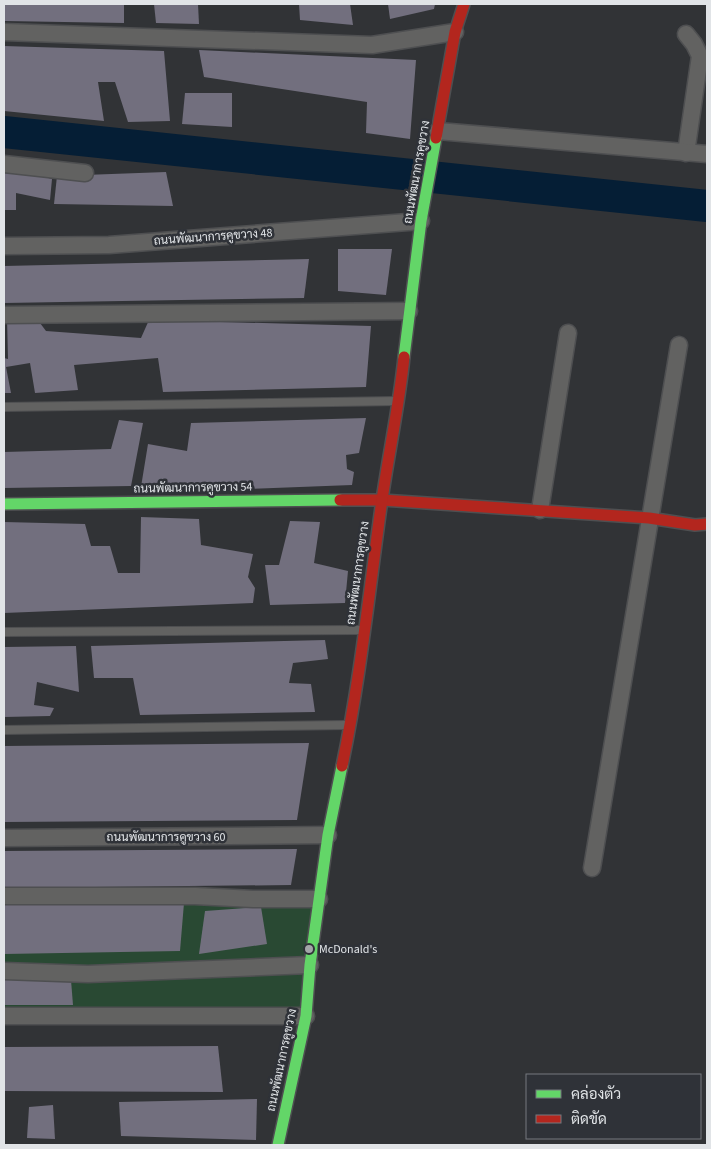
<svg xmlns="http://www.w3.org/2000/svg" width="711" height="1149" viewBox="0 0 711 1149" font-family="'Source Sans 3',Sarabun,sans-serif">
<rect width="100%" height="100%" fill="#313336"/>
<path fill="#294933" d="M 4,892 L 319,899 L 306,1016 L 4,1016 Z"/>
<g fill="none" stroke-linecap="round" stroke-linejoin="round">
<path stroke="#051e35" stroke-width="32" d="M 4,132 L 707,206"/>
</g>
<g fill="#726f7e">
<path d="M 4,4 L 124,4 L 124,23 L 4,21 Z"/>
<path d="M 154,4 L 198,4 L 199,24 L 156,23 Z"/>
<path d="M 299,4 L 350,4 L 353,25 L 300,20 Z"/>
<path d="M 388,4 L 435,4 L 434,9 L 390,19 Z"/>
<path d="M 4,46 L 164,51 L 170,121 L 128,122 L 115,82 L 98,82 L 104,121 L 4,111 Z"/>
<path d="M 199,50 L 416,60 L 410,139 L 366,133 L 367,102 L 204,77 Z"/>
<path d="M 185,93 L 232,93 L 232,127 L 182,124 Z"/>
<path d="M 4,166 L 52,179 L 50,200 L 16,193 L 16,210 L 4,210 Z"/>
<path d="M 166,172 L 173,206 L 54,204 L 57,176 Z"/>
<path d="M 338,249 L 392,249 L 386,295 L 338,291 Z"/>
<path d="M 309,259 L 304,298 L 4,303 L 4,266 Z"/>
<path d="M 7,318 L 40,323 L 46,331 L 141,338 L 149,320 L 371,326 L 366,387 L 163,392 L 158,358 L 74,365 L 78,390 L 35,393 L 30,363 L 6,367 L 11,393 L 4,393 L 4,358 L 8,359 Z"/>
<path d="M 366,418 L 359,453 L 346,455 L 347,469 L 354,472 L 352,485 L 140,493 L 148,444 L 187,451 L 191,423 Z"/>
<path d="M 119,420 L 143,423 L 131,486 L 4,488 L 4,452 L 111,449 Z"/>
<path d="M 141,517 L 199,519 L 201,545 L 253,554 L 248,577 L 255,588 L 253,603 L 4,613 L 4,522 L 85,524 L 91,546 L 110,546 L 118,573 L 140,573 Z"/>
<path d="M 290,521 L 320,522 L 314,563 L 348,571 L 345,603 L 270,605 L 265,565 L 279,565 Z"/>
<path d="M 325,640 L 328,659 L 293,663 L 289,683 L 311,684 L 315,712 L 140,715 L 133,678 L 94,678 L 91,646 Z"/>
<path d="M 76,646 L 79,692 L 37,682 L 34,705 L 54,708 L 50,716 L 4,717 L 4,647 Z"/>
<path d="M 309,743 L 297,820 L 4,822 L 4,746 Z"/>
<path d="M 297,849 L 291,885 L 4,888 L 4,851 Z"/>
<path d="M 184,903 L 180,951 L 4,954 L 4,904 Z"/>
<path d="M 261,907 L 267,944 L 199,954 L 205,911 Z"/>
<path d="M 4,979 L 71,980 L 73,1005 L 4,1005 Z"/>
<path d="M 218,1046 L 223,1092 L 4,1091 L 4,1047 Z"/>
<path d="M 257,1099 L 256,1140 L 121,1136 L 119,1102 Z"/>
<path d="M 53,1105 L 55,1139 L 27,1138 L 29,1107 Z"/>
</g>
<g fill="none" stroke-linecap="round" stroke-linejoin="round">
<g stroke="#4e4f51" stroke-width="10">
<g id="lane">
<path d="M 4,407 L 397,401"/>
<path d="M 4,632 L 359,630"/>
<path d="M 4,730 L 346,725"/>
</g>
</g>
<g stroke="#4e4f51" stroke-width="19">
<g id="street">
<path d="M 4,32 L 372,45 L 455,32"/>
<path d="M 686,34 L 694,44 L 700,56 L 686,153"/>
<path d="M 438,131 L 707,154"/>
<path d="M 4,164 L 85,173"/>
<path d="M 4,246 L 109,245 L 421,221"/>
<path d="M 4,315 L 409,311"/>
<path d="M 540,510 L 568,333"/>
<path d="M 4,838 L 328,835"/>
<path d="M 592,868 L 679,345"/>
<path d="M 4,896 L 195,896 L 253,899 L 319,899"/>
<path d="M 4,971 L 88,974 L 310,965"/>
<path d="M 4,1016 L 306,1016"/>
</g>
</g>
<g stroke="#4e4f51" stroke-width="14">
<g id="fast">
<path d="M 404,357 L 421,221 L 436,138"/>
<path d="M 4,504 L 340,500"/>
<path d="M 278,1145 L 306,1016 L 310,965 L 328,835 L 342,766"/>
</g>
</g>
<g stroke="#4e4f51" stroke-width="14">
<g id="jam">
<path d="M 436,138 L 455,32 L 464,4"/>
<path d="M 340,500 L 382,500 L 649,518 L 695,525 L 707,524"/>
<path d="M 342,766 C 360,681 369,593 381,507 C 388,456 399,407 404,357"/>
</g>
</g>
<use href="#lane" stroke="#626261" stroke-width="8"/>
<use href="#street" stroke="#626261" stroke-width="16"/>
<use href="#fast" stroke="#63d668" stroke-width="11"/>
<use href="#jam" stroke="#b3261e" stroke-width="11"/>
</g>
<circle fill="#a3a6a9" stroke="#2f3238" stroke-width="2" cx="309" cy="949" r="5"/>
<g text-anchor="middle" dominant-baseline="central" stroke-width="5" stroke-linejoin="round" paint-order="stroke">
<g font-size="12" fill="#e1e4e7" stroke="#2f3238">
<text transform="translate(417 172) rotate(-80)">ถนนพัฒนาการคูขวาง</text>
<text transform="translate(213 237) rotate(-4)">ถนนพัฒนาการคูขวาง 48</text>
<text transform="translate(193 488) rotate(-1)">ถนนพัฒนาการคูขวาง 54</text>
<text transform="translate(358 573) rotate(-82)">ถนนพัฒนาการคูขวาง</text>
<text x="166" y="837">ถนนพัฒนาการคูขวาง 60</text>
<text transform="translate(282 1060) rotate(-78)">ถนนพัฒนาการคูขวาง</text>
</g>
<g font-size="12" fill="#e1e4e7" stroke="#2f3238" text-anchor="start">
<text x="319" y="949">McDonald's</text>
</g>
</g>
<rect width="711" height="1149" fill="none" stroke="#e1e4e7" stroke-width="10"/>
<rect x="526" y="1074" width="175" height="65" fill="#2f3238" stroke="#76797e"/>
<rect x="536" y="1090" width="25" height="8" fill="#63d668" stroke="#76797e"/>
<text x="571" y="1099" font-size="15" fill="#e1e4e7">คล่องตัว</text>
<rect x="536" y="1115" width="25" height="8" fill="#b3261e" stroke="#76797e"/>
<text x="571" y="1124" font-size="15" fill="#e1e4e7">ติดขัด</text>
</svg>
